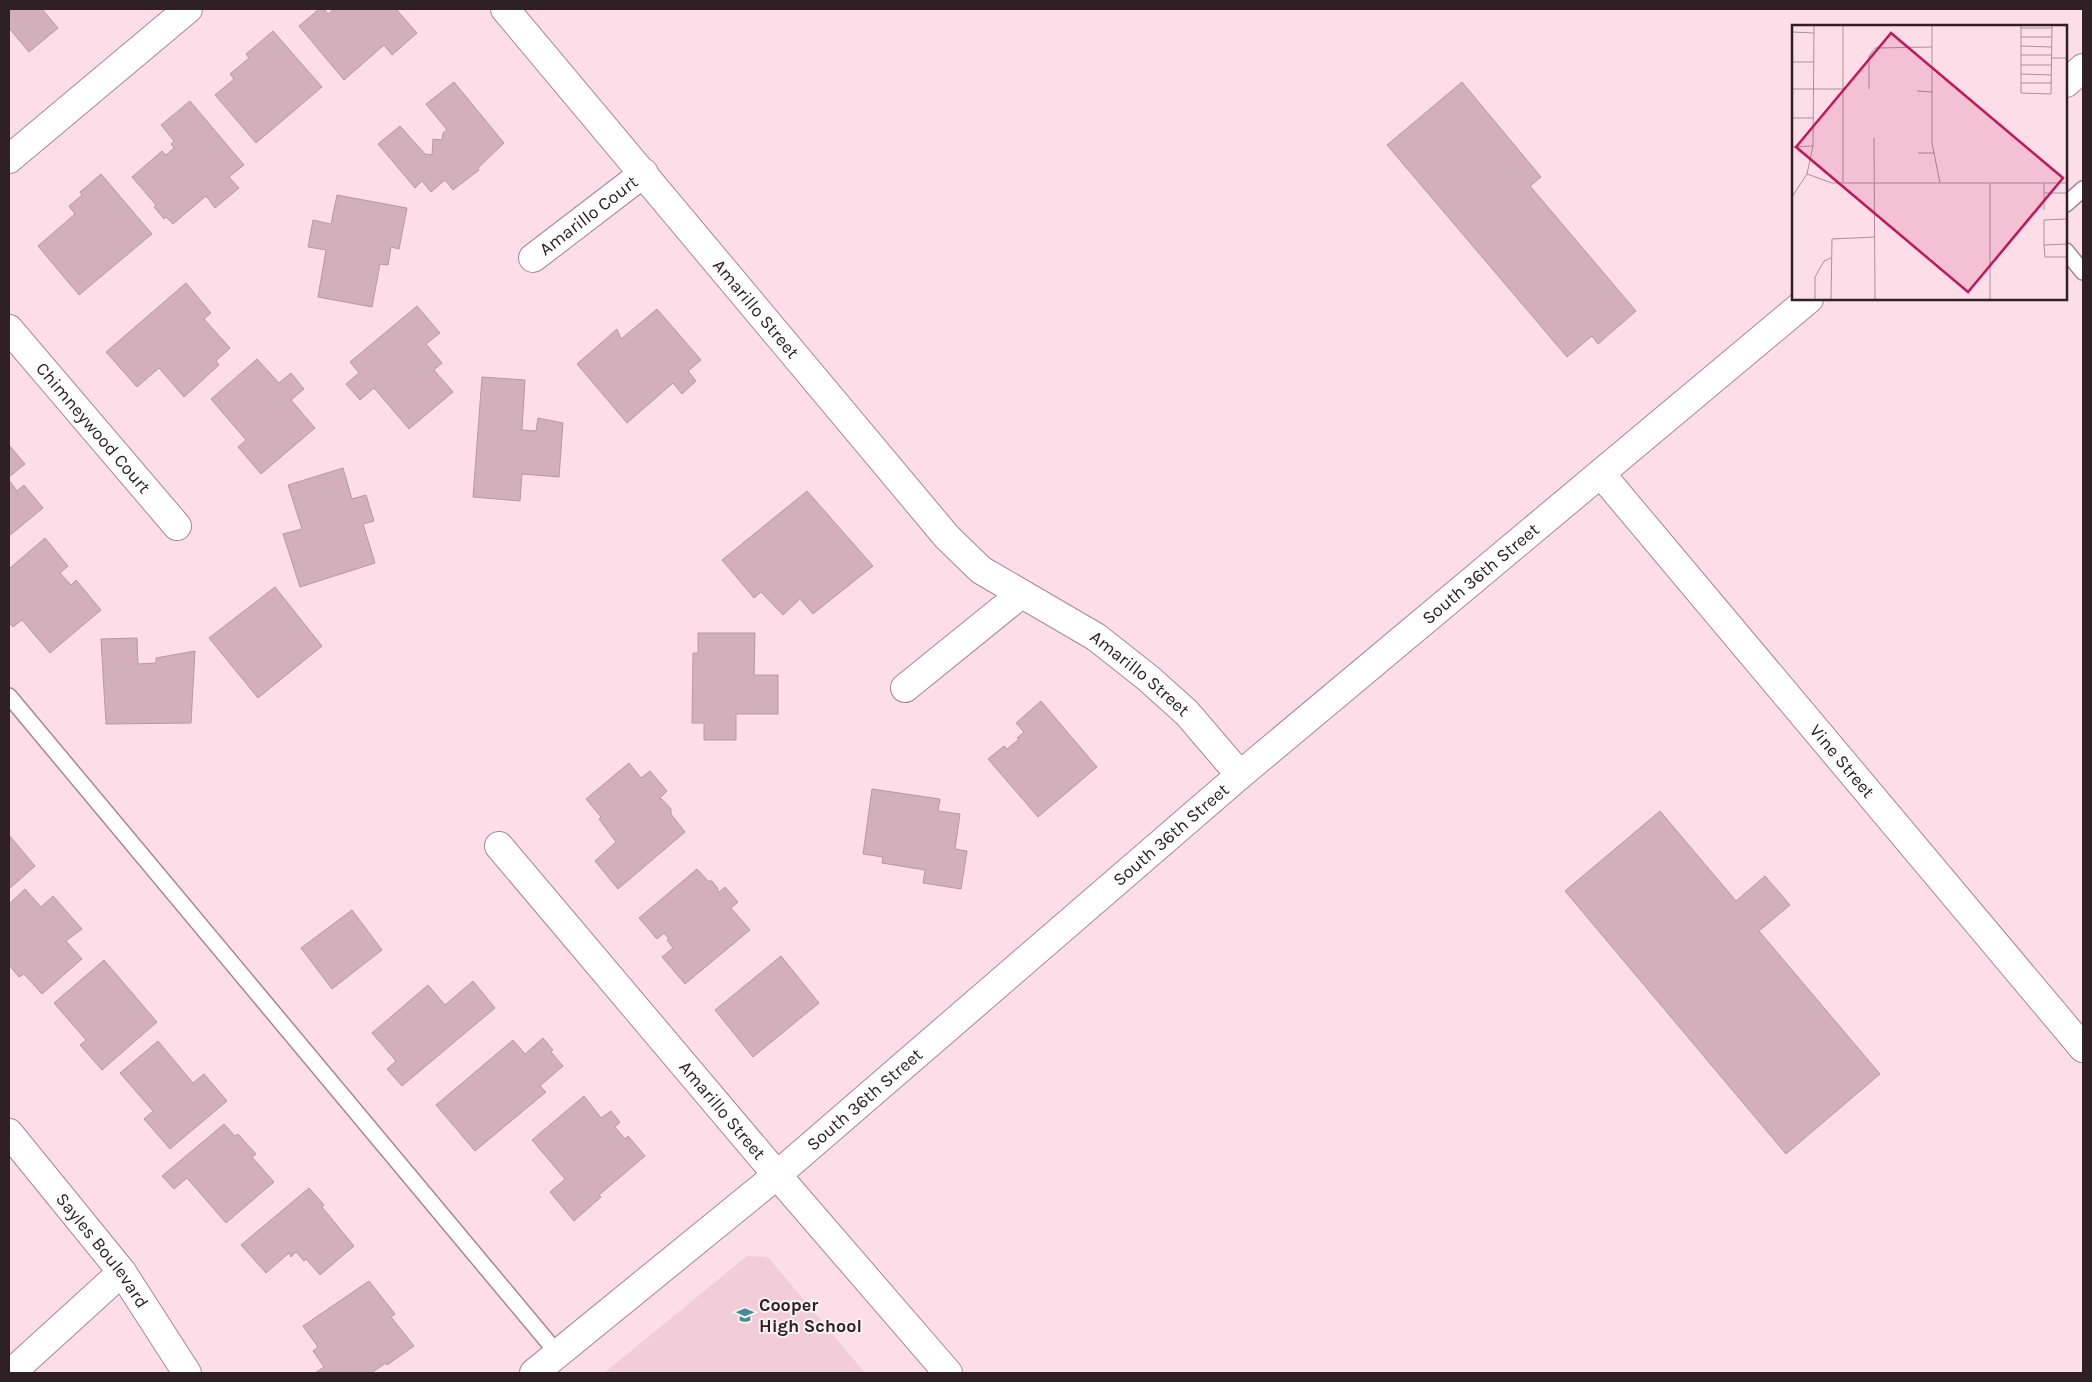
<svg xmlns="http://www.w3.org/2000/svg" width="2092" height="1382" viewBox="0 0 2092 1382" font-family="Karla,sans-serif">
<rect width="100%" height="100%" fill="#fddde8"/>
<path fill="#f2cdd9" d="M 747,1256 L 768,1257 L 865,1373 L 604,1373 Z"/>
<g fill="#d3aebb" stroke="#bb97a4">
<path d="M 9,9 L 42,9 L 58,28 L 29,52 L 9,28 Z"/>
<path d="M 319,9 L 324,9 L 328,14 L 334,9 L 396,9 L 417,33 L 392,55 L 384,45 L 344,80 L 299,26 Z"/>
<path d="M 273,31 L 322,87 L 256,143 L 215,95 L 234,79 L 230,74 L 249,58 L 246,54 Z"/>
<path d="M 454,82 L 504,143 L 478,168 L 479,170 L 453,190 L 445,180 L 431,192 L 422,181 L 415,188 L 378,144 L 400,126 L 425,154 L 432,155 L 433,139 L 442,140 L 443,133 L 447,130 L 426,104 Z"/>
<path d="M 1462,82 L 1541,177 L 1530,186 L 1636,311 L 1598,344 L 1592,336 L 1567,357 L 1387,145 Z"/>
<path d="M 190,101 L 244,165 L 229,177 L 239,188 L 215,208 L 206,196 L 173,224 L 166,217 L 164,219 L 154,207 L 156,205 L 132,177 L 162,151 L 166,155 L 174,148 L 171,144 L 174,141 L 161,125 Z"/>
<path d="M 101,174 L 152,234 L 79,295 L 38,246 L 75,214 L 69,206 L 82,195 L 80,192 Z"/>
<path d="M 337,195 L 407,208 L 399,249 L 391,247 L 388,265 L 380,264 L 372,307 L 318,297 L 326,250 L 308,247 L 313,220 L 331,224 Z"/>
<path d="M 186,283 L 211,313 L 204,319 L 230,348 L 216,361 L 219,365 L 184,397 L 159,368 L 137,387 L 106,352 Z"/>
<path d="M 417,306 L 440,333 L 426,344 L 442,363 L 434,370 L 453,392 L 409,429 L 374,388 L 360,400 L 346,384 L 359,373 L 350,362 Z"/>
<path d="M 657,309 L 701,360 L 688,371 L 696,381 L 682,394 L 673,383 L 627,423 L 577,364 L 617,329 L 621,339 Z"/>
<path d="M 257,359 L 279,383 L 291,373 L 304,389 L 291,400 L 315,428 L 261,474 L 238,447 L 246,440 L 211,399 Z"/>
<path d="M 482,377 L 525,380 L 522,430 L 536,431 L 538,418 L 563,423 L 559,477 L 522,474 L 520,501 L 473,497 Z"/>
<path d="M 9,445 L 25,464 L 9,477 Z"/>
<path d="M 343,468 L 352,499 L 366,495 L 374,521 L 363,524 L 375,563 L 300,587 L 283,534 L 302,529 L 288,485 Z"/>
<path d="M 9,480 L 17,491 L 24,485 L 43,508 L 9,536 Z"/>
<path d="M 807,491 L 873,566 L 813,614 L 800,599 L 783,615 L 761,592 L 754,598 L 722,560 Z"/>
<path d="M 45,538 L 68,566 L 60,573 L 71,585 L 76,580 L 101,610 L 50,653 L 22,620 L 13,627 L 9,623 L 9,569 Z"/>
<path d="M 275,587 L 322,646 L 258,698 L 209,638 Z"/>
<path d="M 698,633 L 755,633 L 754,675 L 778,675 L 778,714 L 736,714 L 736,740 L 704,740 L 704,723 L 692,723 L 693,653 L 698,653 Z"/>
<path d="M 137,638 L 138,664 L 156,663 L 156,658 L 195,651 L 191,723 L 106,724 L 101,639 Z"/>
<path d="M 1041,701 L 1097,767 L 1038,817 L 988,759 L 1004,746 L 1007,749 L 1019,739 L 1017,738 L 1024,732 L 1016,723 Z"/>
<path d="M 629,763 L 641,778 L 650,771 L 667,791 L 659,799 L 662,799 L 671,809 L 671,814 L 685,832 L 618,889 L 595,861 L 616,842 L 599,819 L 601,817 L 586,799 Z"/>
<path d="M 872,789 L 940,799 L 938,811 L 960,814 L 955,849 L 967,851 L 961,889 L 923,883 L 925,870 L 882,863 L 883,857 L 863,854 Z"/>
<path d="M 1660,811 L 1736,901 L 1765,876 L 1790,905 L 1759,931 L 1880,1074 L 1786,1154 L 1565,891 Z"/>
<path d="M 9,835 L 35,866 L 9,889 Z"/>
<path d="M 697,869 L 708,881 L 712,881 L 718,889 L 718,893 L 725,887 L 738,902 L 731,908 L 750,930 L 685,984 L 662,957 L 673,948 L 667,940 L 669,939 L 664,933 L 657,939 L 639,918 Z"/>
<path d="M 25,889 L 41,907 L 53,896 L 82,929 L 66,941 L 82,959 L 42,994 L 24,974 L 19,977 L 9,965 L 9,904 Z"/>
<path d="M 352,910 L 382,950 L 332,989 L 301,948 Z"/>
<path d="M 781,956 L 819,1003 L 753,1057 L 715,1010 Z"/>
<path d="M 104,960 L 157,1022 L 102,1070 L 80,1045 L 86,1040 L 54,1003 Z"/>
<path d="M 473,981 L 495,1008 L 402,1086 L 387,1069 L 396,1061 L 372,1033 L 428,985 L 445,1005 Z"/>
<path d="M 543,1038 L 553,1050 L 551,1052 L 563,1066 L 540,1086 L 546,1092 L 475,1151 L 436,1105 L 513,1040 L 525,1054 Z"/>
<path d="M 158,1041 L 193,1083 L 204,1074 L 227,1101 L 170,1149 L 144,1119 L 153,1111 L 120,1073 Z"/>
<path d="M 584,1096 L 601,1118 L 611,1111 L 620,1122 L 615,1127 L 625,1139 L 628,1136 L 645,1156 L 599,1195 L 601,1197 L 574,1221 L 550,1192 L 565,1179 L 532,1140 Z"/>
<path d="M 224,1124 L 235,1136 L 238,1134 L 256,1154 L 252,1157 L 274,1182 L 226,1223 L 187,1178 L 174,1189 L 162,1176 Z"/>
<path d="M 309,1188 L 324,1205 L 322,1207 L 354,1246 L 320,1275 L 306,1259 L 304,1261 L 296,1252 L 291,1257 L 289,1253 L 266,1273 L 241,1245 Z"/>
<path d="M 369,1281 L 395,1314 L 391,1317 L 414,1346 L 387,1365 L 386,1363 L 371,1373 L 315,1373 L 324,1367 L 313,1351 L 318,1347 L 303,1326 Z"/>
</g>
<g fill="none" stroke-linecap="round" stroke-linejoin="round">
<g stroke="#a98692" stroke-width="18">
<g id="service">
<path d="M 2066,204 L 2083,189"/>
<path d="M 2066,251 L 2083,272"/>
<path d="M 9,696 L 558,1354"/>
</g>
</g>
<g stroke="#a98692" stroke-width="30">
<g id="minor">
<path id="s1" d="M 505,9 L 947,537 L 981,570 L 1096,637 L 1148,678 L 1187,713 L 1240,775"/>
<path d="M 2066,83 L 2083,68"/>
<path d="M 9,159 L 188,9"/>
<path id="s2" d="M 533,258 L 644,173"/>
<path id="s3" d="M 9,329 L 177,526"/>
<path id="s4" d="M 1601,474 L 2083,1048"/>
<path d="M 905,688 L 1020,595"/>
<path id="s5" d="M 499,846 L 777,1175 L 948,1373"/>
<path d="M 11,1373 L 122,1272"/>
<path id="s6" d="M 534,1373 L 777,1175 L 1240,775 L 1809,299"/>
</g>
</g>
<g stroke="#a98692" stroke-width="30">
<g id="tertiary">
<path id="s7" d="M 9,1133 L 122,1272 L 187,1373"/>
</g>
</g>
<use href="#service" stroke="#fff" stroke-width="15"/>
<use href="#minor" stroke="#fff" stroke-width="28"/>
<use href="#tertiary" stroke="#fff" stroke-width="28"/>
</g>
<defs>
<g id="school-bare" transform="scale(1.35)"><path d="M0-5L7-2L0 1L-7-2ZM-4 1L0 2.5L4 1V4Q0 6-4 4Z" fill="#458d93" stroke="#faf2f4" stroke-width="2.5" paint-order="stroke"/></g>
</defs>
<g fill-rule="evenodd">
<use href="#school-bare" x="745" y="1315"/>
</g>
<g text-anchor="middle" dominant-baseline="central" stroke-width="4" stroke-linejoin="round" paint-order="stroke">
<g font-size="18" fill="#2e2025" stroke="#faf2f4">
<text stroke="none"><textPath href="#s2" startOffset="70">Amarillo Court</textPath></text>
<text stroke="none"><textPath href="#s1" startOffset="391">Amarillo Street</textPath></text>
<text stroke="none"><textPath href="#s3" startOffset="130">Chimneywood Court</textPath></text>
<text stroke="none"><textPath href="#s6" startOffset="1239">South 36th Street</textPath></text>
<text stroke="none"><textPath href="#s1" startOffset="926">Amarillo Street</textPath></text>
<text stroke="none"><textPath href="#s4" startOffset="375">Vine Street</textPath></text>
<text stroke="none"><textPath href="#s6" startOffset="834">South 36th Street</textPath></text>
<text stroke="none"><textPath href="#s6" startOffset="429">South 36th Street</textPath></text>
<text stroke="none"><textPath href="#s5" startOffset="346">Amarillo Street</textPath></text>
<text stroke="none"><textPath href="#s7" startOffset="150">Sayles Boulevard</textPath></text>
</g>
<g font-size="18" font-weight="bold" fill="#2e2025" stroke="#faf2f4" text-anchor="start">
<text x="759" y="1305">Cooper<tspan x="759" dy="21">High School</tspan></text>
</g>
</g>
<g transform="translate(1792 25)">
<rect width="275" height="275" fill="#fddde8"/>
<path fill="none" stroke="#aa919a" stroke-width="1" d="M 51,1 L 51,158M 140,1 L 140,118 L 148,158M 229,1 L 229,68 L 259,69 L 260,1M 229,3 L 260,3M 0,7 L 22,8M 229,12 L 259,12M 229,21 L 259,22M 229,30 L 259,30M 259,33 L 275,33M 0,37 L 22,37M 229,40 L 259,40M 229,49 L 259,50M 229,58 L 259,58M 0,64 L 52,64M 77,64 L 77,31 L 83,23 L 140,22M 125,66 L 140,67M 0,93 L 22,93M 82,113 L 83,274M 0,122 L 21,121M 126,128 L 142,128M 15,149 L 40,158 L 275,158M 198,158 L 198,274M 252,158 L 252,185M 252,168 L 275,168M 0,172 L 15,149 L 21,121 L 22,1M 275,194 L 252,195 L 252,220 L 275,219M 252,220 L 253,232 L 275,232M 23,274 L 23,252 L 32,236 L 39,233M 39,274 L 40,214 L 83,212"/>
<path fill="#c2185b" fill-opacity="0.15" stroke="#c2185b" stroke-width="2.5" d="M 99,8 L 271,153 L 176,267 L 4,122 Z"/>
<rect width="275" height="275" fill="none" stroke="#2e2025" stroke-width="2.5"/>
</g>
<rect width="2092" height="1382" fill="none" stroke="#2e2025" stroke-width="20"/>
</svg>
